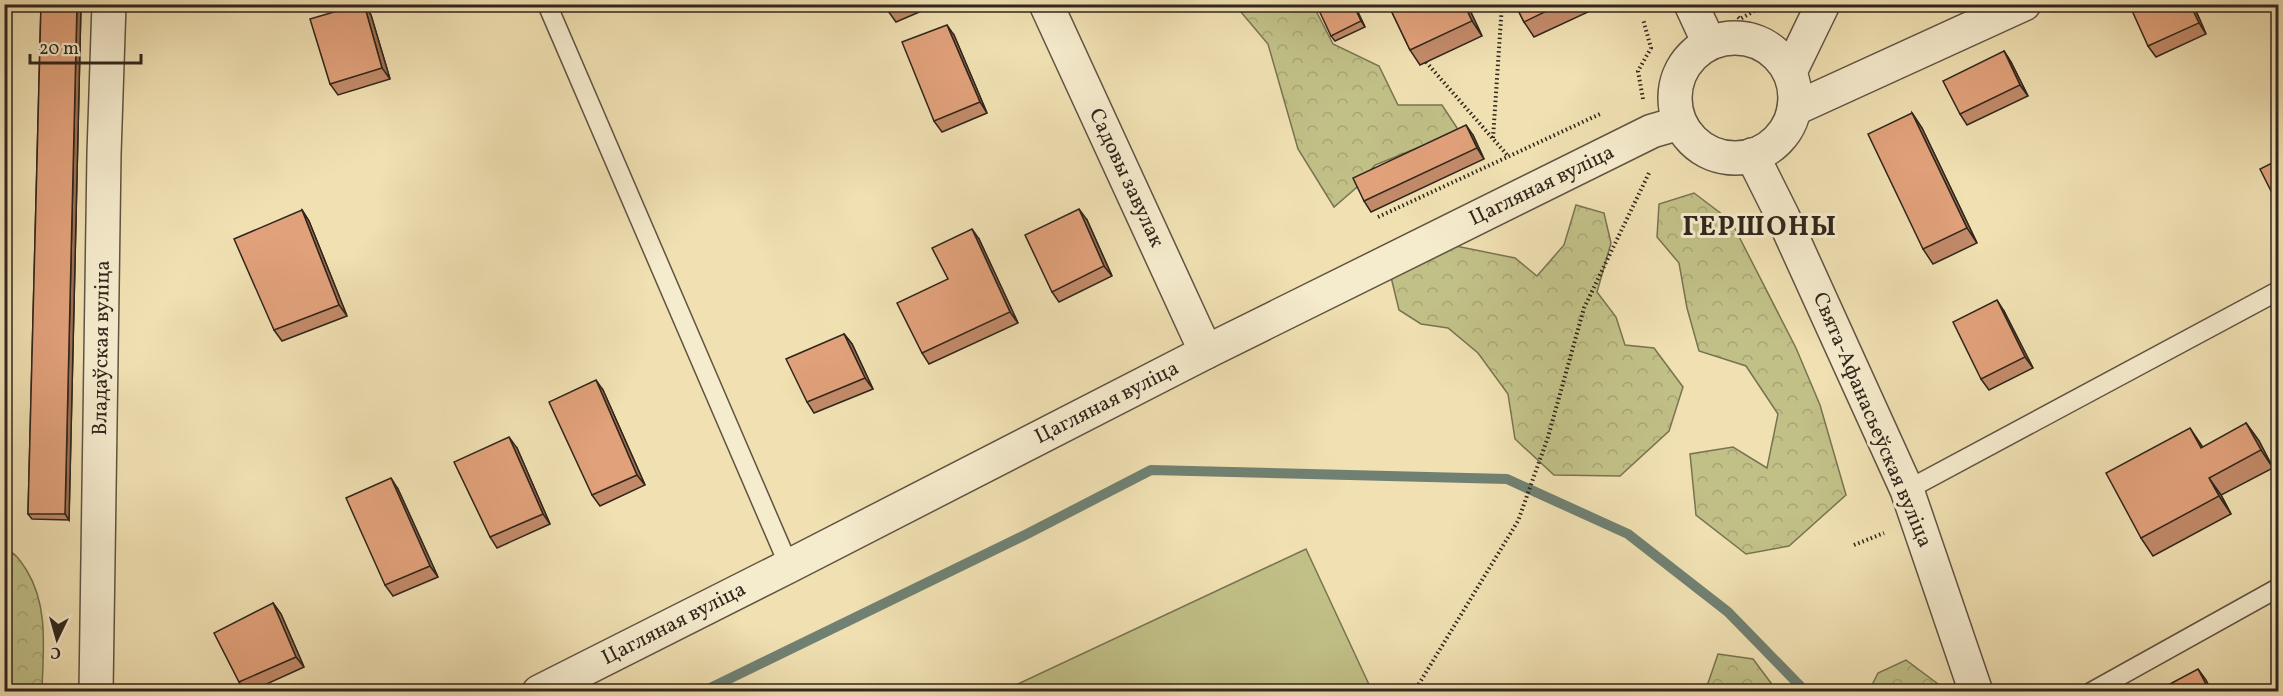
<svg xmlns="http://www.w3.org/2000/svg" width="2283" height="696" viewBox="0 0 2283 696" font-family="Vollkorn,serif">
<defs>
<pattern id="forest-crowns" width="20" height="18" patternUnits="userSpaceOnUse" patternTransform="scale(1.5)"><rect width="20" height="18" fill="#c1c087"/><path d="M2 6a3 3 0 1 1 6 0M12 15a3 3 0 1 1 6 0" fill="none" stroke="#a6a574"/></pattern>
</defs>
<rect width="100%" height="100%" fill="#f0e0b2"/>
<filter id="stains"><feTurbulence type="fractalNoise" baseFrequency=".00333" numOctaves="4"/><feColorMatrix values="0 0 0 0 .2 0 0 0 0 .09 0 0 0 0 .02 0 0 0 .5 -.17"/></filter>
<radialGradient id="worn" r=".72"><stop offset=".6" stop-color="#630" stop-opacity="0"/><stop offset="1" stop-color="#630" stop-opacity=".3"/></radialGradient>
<g fill="url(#forest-crowns)" stroke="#787352" stroke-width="1.5">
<path d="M 1235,5 L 1313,5 L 1333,44 L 1379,66 L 1398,105 L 1442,105 L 1459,131 L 1375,165 L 1356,188 L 1334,207 L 1298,149 L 1268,44 Z"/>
<path d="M 1694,193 L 1731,221 L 1796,348 L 1820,405 L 1846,495 L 1789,546 L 1746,554 L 1696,515 L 1690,454 L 1733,447 L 1767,468 L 1778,414 L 1746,366 L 1699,351 L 1687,308 L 1679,263 L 1657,237 L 1659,204 Z"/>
<path d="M 1576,205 L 1604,213 L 1611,243 L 1597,292 L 1616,317 L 1625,345 L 1654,348 L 1683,387 L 1669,431 L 1620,476 L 1554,475 L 1515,439 L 1508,394 L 1478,353 L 1448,328 L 1421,324 L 1399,310 L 1391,277 L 1446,244 L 1515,258 L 1537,276 L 1564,245 Z"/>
<path d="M 5,549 C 17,554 20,560 27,571 C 49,607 43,651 42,691 L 5,691 Z"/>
<path d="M 1718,654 L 1753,659 L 1777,691 L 1707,691 L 1706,689 Z"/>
<path d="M 1906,660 L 1938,684 L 1941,691 L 1869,691 L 1878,673 Z"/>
</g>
<path fill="#c1c087" stroke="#787352" stroke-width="1.5" d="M 1306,549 L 1372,691 L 1003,691 Z"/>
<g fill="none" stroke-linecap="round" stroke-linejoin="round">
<path stroke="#708173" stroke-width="10" d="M 702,692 L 1027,534 L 1151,470 L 1507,479 L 1628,534 L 1728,612 L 1806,692"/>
<g stroke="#605442" stroke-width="21">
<g id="service">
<path d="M 547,4 L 789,566"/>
<path d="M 1907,490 L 2278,291"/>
<path d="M 2091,692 L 2278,588"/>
</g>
</g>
<g stroke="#605442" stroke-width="36">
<g id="minor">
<path d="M 1046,4 L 1206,352"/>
<path d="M 1691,4 L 1709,43"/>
<path d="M 1794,109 L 2024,4"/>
<path d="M 96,692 L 104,154 L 109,4"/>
</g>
</g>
<g stroke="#605442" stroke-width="36">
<g id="tertiary">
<circle cx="1735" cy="98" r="60"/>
<path d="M 1790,72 L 1823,4"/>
<path d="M 1752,155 L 1783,217 L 1907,490 L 1976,692"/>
<path d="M 539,692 L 789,566 L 1206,352 L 1652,131 L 1680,123"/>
</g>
</g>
<g stroke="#30261c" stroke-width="4" stroke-dasharray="1.5 3" stroke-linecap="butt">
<path d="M 1738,17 L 1740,19 L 1766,4"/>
<path d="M 1426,62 L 1508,156"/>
<path d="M 1643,99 L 1638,71 L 1651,48 L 1643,19"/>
<path d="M 1493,138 L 1502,4"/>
<path d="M 1378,217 L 1600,114"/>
<path d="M 1854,545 L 1884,533"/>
<path d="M 1414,692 L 1518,521 L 1548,437 L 1584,308 L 1649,173"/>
</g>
<use href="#service" stroke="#f5ebcd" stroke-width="18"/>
<use href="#minor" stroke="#f5ebcd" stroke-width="33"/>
<use href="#tertiary" stroke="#f5ebcd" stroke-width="33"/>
</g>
<g fill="#c28a69" stroke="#30261c" stroke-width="1.5">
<path d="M 41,4 L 81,4 L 69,520 L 32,519 L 28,514 Z"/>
<path d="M 364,4 L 371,15 L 390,79 L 338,95 L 330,84 Z"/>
<path d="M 885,4 L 938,4 L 896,22 L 888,11 Z"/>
<path d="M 1354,4 L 1365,27 L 1335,41 L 1331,36 Z"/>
<path d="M 1388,4 L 1467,4 L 1482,36 L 1420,65 L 1410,50 Z"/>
<path d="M 1515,4 L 1600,4 L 1601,6 L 1534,37 L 1524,22 Z"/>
<path d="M 2193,4 L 2206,34 L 2156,57 L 2148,46 Z"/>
<path d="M 954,35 L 987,113 L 942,132 L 934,121 Z"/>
<path d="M 2004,51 L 2011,62 L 2028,96 L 1967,125 L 1960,114 Z"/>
<path d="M 1912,113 L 1922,128 L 1977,243 L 1933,264 L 1923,249 Z"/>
<path d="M 1473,135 L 1484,159 L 1371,212 L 1364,201 Z"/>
<path d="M 302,210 L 309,221 L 347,316 L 282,341 L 274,330 Z"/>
<path d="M 1087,220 L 1112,276 L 1059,302 L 1052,292 Z"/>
<path d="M 979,239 L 1018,323 L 929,364 L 922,353 L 948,279 Z"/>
<path d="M 2004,311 L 2033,368 L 1989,390 L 1981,379 Z"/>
<path d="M 844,334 L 852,344 L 873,389 L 814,413 L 807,402 Z"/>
<path d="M 603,390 L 645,485 L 600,506 L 592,495 Z"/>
<path d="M 2246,423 L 2259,441 L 2273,468 L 2221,495 L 2231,514 L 2153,556 L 2141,538 Z"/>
<path d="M 517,448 L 550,524 L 497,548 L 490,537 Z"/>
<path d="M 398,489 L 438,577 L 393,596 L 385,585 Z"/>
<path d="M 273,603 L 281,614 L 304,667 L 249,692 L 245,692 L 239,682 Z"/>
</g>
<g fill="#9e7155" stroke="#30261c" stroke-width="1.5">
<path d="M 77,4 L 81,4 L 69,520 L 65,514 Z"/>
<path d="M 364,4 L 371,15 L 390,79 L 382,68 Z"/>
<path d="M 1353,4 L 1354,4 L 1365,27 L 1361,21 Z"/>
<path d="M 1464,4 L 1467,4 L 1482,36 L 1472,21 Z"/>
<path d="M 2190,4 L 2193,4 L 2206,34 L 2199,23 Z"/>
<path d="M 947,25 L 954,35 L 987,113 L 980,102 Z"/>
<path d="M 2004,51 L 2011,62 L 2028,96 L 2020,85 Z"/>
<path d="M 1912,113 L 1922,128 L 1977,243 L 1967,228 Z"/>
<path d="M 1466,125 L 1473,135 L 1484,159 L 1477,148 Z"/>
<path d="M 1079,209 L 1087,220 L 1112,276 L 1104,266 Z"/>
<path d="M 302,210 L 309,221 L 347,316 L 339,305 Z"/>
<path d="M 972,229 L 979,239 L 1018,323 L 1010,312 Z"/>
<path d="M 1997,300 L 2004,311 L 2033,368 L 2025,357 Z"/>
<path d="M 844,334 L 852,344 L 873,389 L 865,378 Z"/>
<path d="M 596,380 L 603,390 L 645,485 L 637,475 Z"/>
<path d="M 2246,423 L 2259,441 L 2273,468 L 2261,450 Z"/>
<path d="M 2190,428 L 2202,446 L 2213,465 L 2201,448 Z"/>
<path d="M 509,437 L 517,448 L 550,524 L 543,514 Z"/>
<path d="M 391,478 L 398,489 L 438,577 L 430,566 Z"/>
<path d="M 2209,478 L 2221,495 L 2231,514 L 2219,496 Z"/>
<path d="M 273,603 L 281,614 L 304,667 L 296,657 Z"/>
<path d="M 2198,669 L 2206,680 L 2212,692 L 2210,692 Z"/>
</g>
<g fill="#e1a17a" stroke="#30261c" stroke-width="1.5">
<path d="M 41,4 L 77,4 L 65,514 L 28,514 Z"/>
<path d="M 361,4 L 364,4 L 382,68 L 330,84 L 310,19 Z"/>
<path d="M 885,4 L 904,4 L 888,11 Z"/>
<path d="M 1316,4 L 1353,4 L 1361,21 L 1331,36 Z"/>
<path d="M 1388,4 L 1464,4 L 1472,21 L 1410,50 Z"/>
<path d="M 1515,4 L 1561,4 L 1524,22 Z"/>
<path d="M 2129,4 L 2190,4 L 2199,23 L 2148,46 Z"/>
<path d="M 947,25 L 980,102 L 934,121 L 902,42 Z"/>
<path d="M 2004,51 L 2020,85 L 1960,114 L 1943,81 Z"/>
<path d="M 1912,113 L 1967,228 L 1923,249 L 1868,134 Z"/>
<path d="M 1466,125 L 1477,148 L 1364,201 L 1353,178 Z"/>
<path d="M 2278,160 L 2278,205 L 2260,169 Z"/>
<path d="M 1079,209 L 1104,266 L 1052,292 L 1025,235 Z"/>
<path d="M 302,210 L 339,305 L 274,330 L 234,239 Z"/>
<path d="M 972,229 L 1010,312 L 922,353 L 897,303 L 948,279 L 932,248 Z"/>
<path d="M 1997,300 L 2025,357 L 1981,379 L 1953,322 Z"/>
<path d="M 844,334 L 865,378 L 807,402 L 786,359 Z"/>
<path d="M 596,380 L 637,475 L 592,495 L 549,402 Z"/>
<path d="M 2246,423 L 2261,450 L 2209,478 L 2219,496 L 2141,538 L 2106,473 L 2190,428 L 2201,448 Z"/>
<path d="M 509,437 L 543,514 L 490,537 L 454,462 Z"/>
<path d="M 391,478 L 430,566 L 385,585 L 346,498 Z"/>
<path d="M 273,603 L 296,657 L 239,682 L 214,633 Z"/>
<path d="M 2198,669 L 2210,692 L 2155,692 Z"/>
</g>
<g text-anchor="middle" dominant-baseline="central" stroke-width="6" stroke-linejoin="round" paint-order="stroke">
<g font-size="21" fill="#30261c" stroke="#f5ebcd">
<text transform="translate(1126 178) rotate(65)">Садовы завулак</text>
<text transform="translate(1542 186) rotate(-26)">Цагляная вуліца</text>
<text transform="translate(102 348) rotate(-89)">Владаўская вуліца</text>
<text transform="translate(1107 403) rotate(-27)">Цагляная вуліца</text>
<text transform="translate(1872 420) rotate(67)">Свята-Афанасьеўская вуліца</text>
<text transform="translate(674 624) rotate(-27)">Цагляная вуліца</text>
</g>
<g font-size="27" font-weight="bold" letter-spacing="1.5" fill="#30261c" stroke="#f5ebcd">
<text x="1760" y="228">ГЕРШОНЫ</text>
</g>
</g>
<rect width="2283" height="696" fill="none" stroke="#f0e0b2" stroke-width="24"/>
<rect x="6" y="6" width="2271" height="684" fill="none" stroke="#30261c" stroke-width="3"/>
<rect x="12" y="12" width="2259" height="672" fill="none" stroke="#30261c" stroke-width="1.5"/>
<g transform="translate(57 639) rotate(185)" stroke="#f5ebcd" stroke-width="4.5" paint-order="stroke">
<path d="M0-4.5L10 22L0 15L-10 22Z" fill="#30261c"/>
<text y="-9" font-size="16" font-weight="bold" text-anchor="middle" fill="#30261c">С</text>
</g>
<path d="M30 54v9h111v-9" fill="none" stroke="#30261c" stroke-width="3"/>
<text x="39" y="54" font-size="18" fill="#30261c" stroke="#f5ebcd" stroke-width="4.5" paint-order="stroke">20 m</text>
<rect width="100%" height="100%" filter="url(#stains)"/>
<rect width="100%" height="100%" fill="url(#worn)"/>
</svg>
